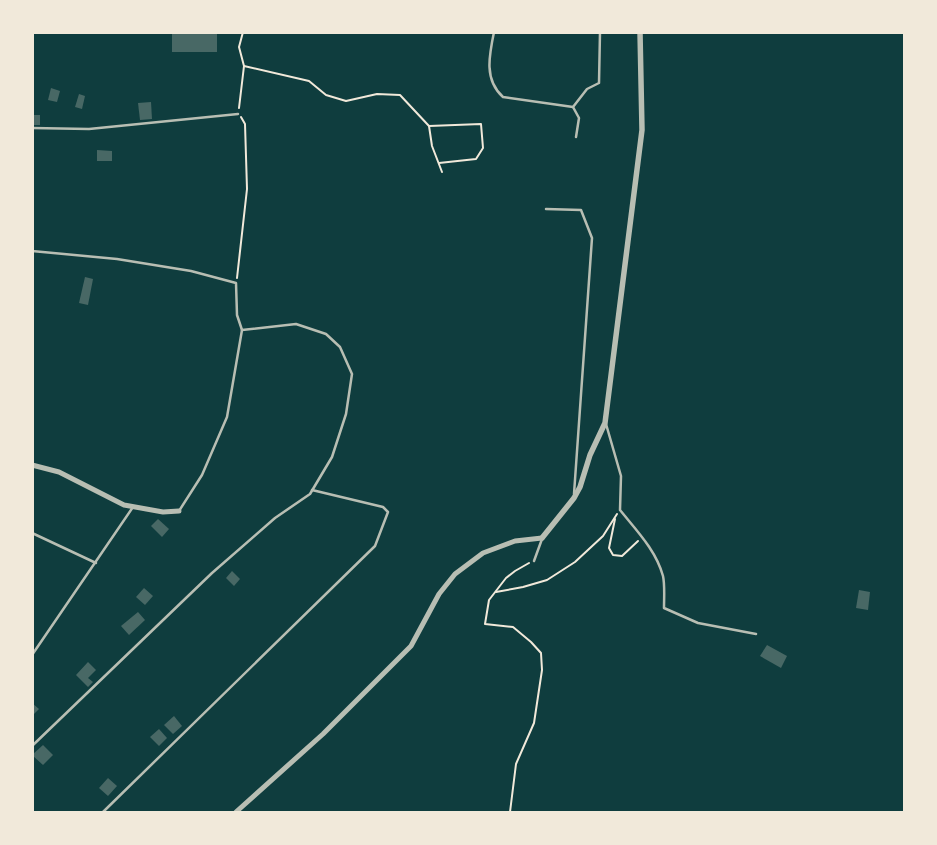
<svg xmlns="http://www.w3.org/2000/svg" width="937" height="845" viewBox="0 0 937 845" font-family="'DejaVu Sans',sans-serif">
<rect width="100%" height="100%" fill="#0f3d3e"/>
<g fill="#486865">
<rect x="172" y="32" width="45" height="20"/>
<path d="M 51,88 L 60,91 L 57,102 L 48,100 Z"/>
<path d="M 79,94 L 85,96 L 82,109 L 75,107 Z"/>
<path d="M 151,102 L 152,119 L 140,120 L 138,103 Z"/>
<rect x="32" y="115" width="8" height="10"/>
<path d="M 97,150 L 112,151 L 112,161 L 97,161 Z"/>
<path d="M 85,277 L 93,279 L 88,305 L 79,303 Z"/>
<path d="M 158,519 L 169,529 L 162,537 L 151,526 Z"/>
<path d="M 232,571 L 240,579 L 234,586 L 226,578 Z"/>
<path d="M 144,588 L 153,596 L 145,605 L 136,597 Z"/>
<path d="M 859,590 L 870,592 L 868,610 L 856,608 Z"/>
<path d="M 138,612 L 145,620 L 129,635 L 121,626 Z"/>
<path d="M 767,645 L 787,656 L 781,668 L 760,656 Z"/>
<path d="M 88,662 L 96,670 L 88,678 L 93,682 L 88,687 L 76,675 Z"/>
<path d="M 32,703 L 39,709 L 32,716 Z"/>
<path d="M 174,716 L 182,726 L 173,734 L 164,725 Z"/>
<path d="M 159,729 L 167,738 L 159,746 L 150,737 Z"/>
<path d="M 43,745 L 53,755 L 43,765 L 32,755 Z"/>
<path d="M 108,778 L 117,786 L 108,796 L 99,788 Z"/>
</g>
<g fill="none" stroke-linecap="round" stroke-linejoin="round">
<g stroke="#f1e9da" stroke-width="2">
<path d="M 244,66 L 309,81 L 326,95 L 346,101 L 377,94 L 400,95 L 429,126 L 432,146 L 442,172"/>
<path d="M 239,108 L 244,66 L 239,47 L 243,32"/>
<path d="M 429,126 L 481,124 L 483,148 L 476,159 L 439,163"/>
<path d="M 237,278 L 247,189 L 245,124 L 241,117"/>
<path d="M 615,519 L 609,548 L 613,555 L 622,556 L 638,541"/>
<path d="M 496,592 L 523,587 L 547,580 L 575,562 L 603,536 L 617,514"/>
<path d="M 510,812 L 516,764 L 534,723 L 542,670 L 541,653 L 531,642 L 513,627 L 485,624 L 489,600 L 506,578 L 515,571 L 529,563"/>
</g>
<g stroke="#b8beb3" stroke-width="2.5">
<path d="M 494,32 C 489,56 484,80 503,97 L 573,107"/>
<path d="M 32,128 L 89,129 L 238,114"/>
<path d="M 576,137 L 579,118 L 573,107 L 587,89 L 599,83 L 600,32"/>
<path d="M 546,209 L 581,210 L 592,238 L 574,494"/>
<path d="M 32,251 L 117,259 L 191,271 L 236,283 L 237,315 L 242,330 L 227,417 L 202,475 L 179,511"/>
<path d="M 606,424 L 621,476 L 620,510 C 636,530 656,550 663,576 C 665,585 664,598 664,608 L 698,623 L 756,634"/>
<path d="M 32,533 L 96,563"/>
<path d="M 534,561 L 542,539"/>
<path d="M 32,655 L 133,507"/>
<path d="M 32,746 L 212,573 L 275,518 L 310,494 L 332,457 L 346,414 L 352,374 L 340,347 L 326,334 L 296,324 L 242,330"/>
<path d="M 103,812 L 375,546 L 388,512 L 383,507 L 312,490"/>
</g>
<g stroke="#b8beb3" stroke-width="5">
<path d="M 32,465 L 59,472 L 124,505 L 163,512 L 179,511"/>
<path d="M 236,812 L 323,734 L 411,646 L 439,594 L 455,574 L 483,553 L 515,541 L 542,538"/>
</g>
<path stroke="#b8beb3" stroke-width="5.5" d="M 542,538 L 574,498 L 580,487 L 590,455 L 605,423 L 642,130 L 640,32"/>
</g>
<rect width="937" height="845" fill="none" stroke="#f1e9da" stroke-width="68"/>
</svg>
